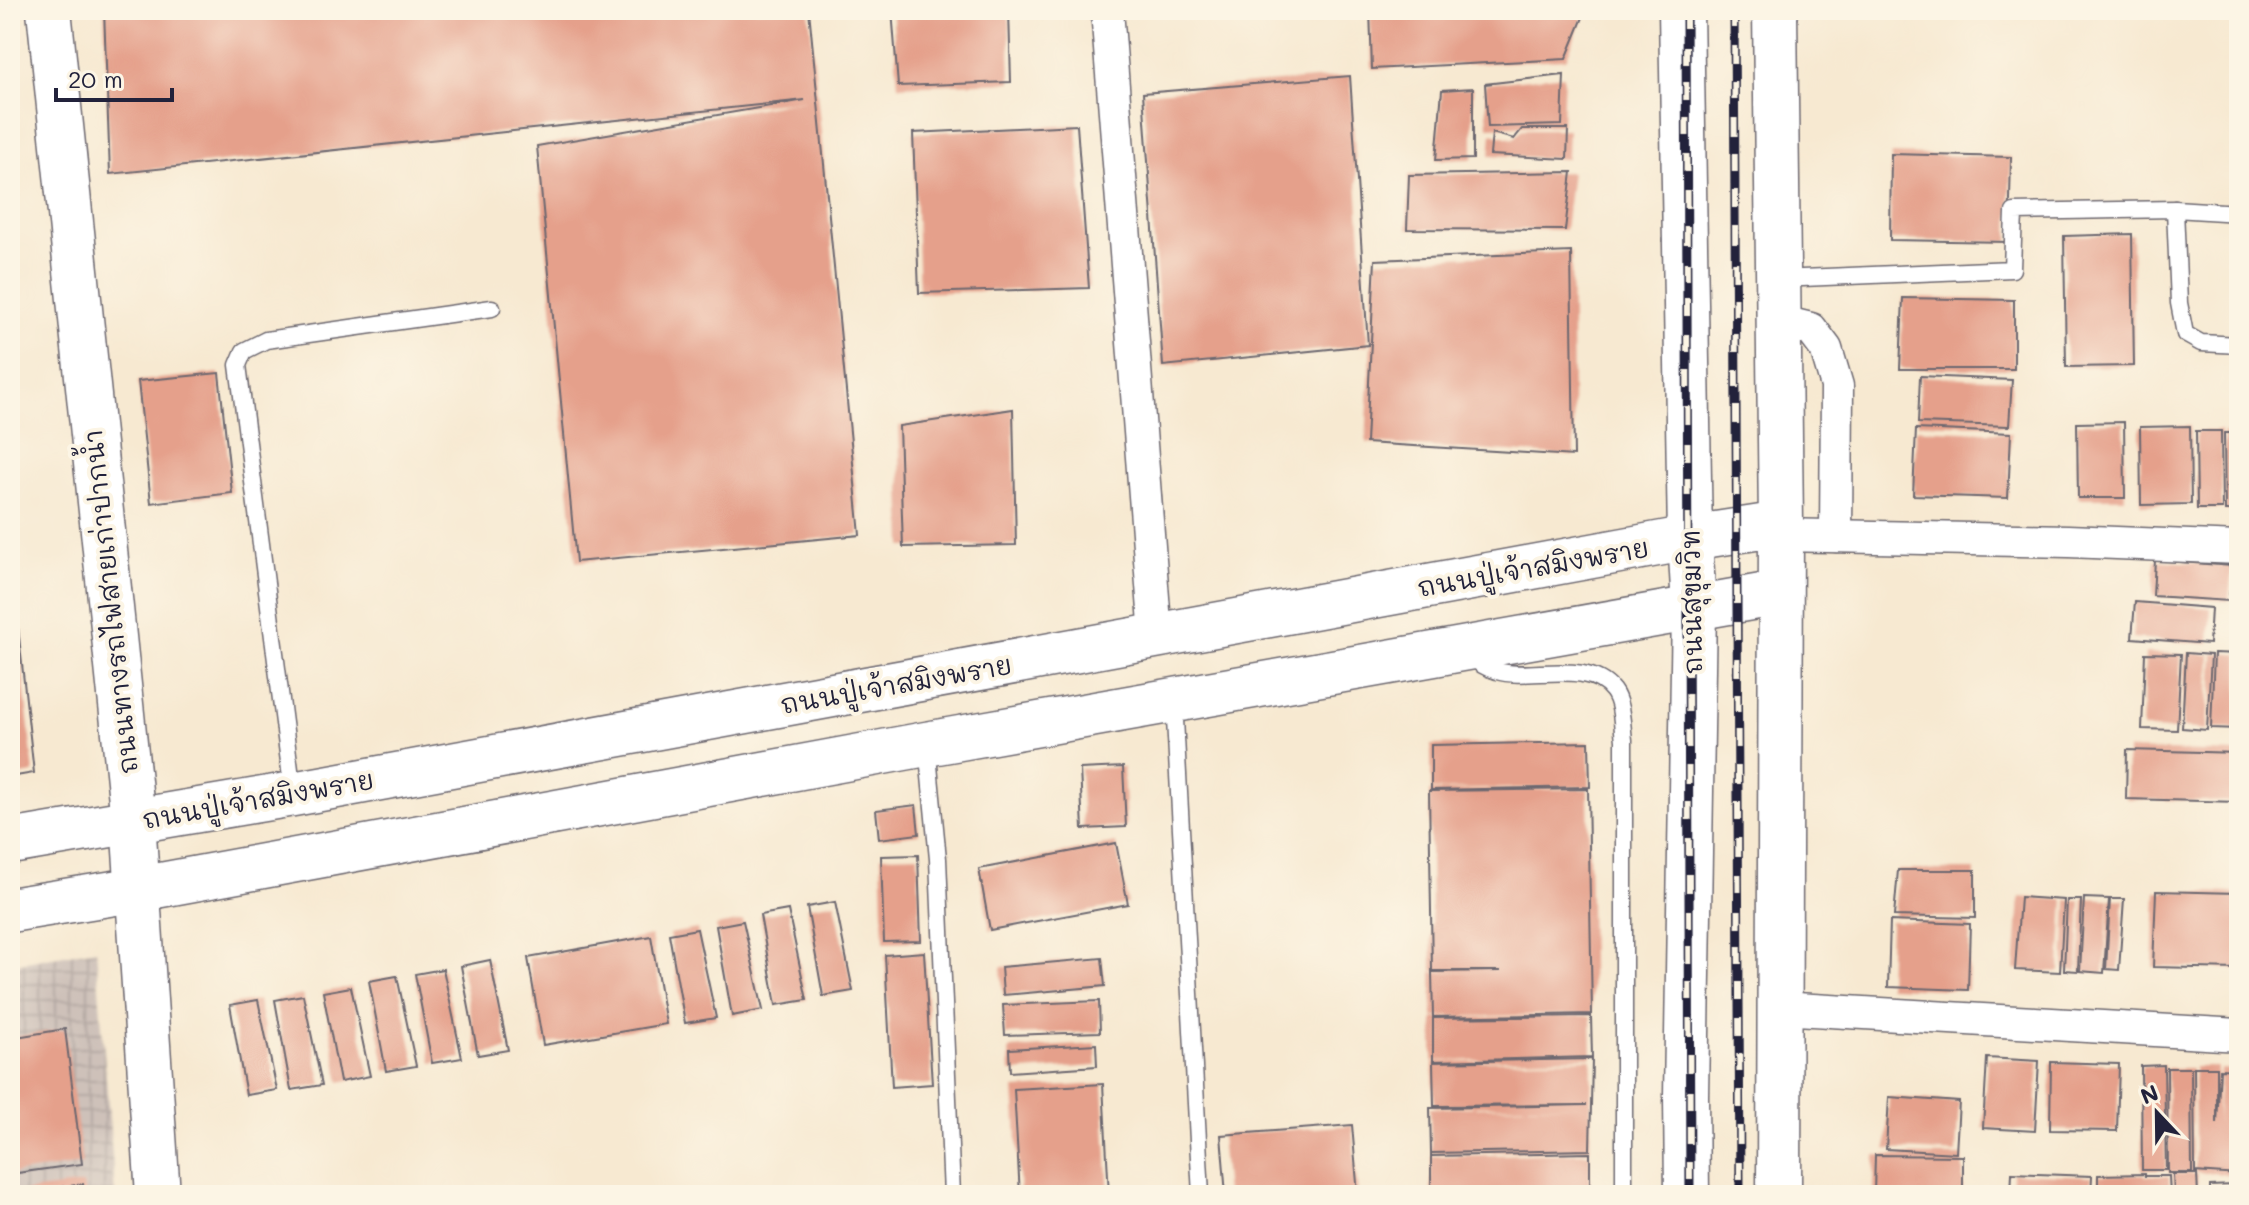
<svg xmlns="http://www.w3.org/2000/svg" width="2249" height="1205" viewBox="0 0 2249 1205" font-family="Mali,'Playpen Sans Thai',sans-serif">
<defs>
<pattern id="industrial-grid" width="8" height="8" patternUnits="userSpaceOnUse" patternTransform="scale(2)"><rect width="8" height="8" fill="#cec1b9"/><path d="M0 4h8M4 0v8" fill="none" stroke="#b1a6a0"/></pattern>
</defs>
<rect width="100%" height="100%" fill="#fcf5e5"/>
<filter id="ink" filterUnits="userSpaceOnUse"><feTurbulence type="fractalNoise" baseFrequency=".0125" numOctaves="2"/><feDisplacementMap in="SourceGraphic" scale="16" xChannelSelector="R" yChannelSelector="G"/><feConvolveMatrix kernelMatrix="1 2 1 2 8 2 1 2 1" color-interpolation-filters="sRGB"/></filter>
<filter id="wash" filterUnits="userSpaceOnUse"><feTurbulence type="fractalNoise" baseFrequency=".006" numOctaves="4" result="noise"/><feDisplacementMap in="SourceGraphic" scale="32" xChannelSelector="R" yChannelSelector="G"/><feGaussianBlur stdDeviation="1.8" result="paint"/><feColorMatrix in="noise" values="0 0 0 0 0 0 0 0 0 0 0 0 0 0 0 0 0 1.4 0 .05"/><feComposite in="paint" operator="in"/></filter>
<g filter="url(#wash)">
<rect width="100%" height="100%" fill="#f7e9d1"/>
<path fill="url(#industrial-grid)" d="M 96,949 L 115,1195 L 10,1195 L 10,965 Z"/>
<g id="blocks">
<g fill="#e5a08b">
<path d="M 104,10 L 809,10 L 860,535 L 576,562 L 537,146 L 805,100 L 110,174 Z"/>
<path d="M 892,10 L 1009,10 L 1011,82 L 898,86 Z"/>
<path d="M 1370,10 L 1586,10 L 1566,59 L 1372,69 Z"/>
<path d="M 1564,75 L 1562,125 L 1488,127 L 1485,84 Z"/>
<path d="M 1350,76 L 1368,345 L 1163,366 L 1143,93 Z"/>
<path d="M 1473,88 L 1473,159 L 1436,160 L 1442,90 Z"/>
<path d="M 1077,125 L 1089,288 L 919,293 L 913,133 Z"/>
<path d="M 1522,129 L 1568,129 L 1567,159 L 1490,155 L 1492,133 L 1514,139 Z"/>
<path d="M 1891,154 L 2011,157 L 2009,242 L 1890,240 Z"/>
<path d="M 1572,172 L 1565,230 L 1407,229 L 1409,175 Z"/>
<path d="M 2132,234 L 2134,366 L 2066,367 L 2064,236 Z"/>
<path d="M 1571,252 L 1574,456 L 1366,443 L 1375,260 Z"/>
<path d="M 1903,298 L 2014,300 L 2014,369 L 1900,369 Z"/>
<path d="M 219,373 L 232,493 L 151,503 L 138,381 Z"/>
<path d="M 1920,376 L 2012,380 L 2009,426 L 1918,423 Z"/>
<path d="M 1013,409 L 1016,545 L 903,547 L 899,426 Z"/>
<path d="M 2124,422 L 2125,498 L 2078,498 L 2077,423 Z"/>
<path d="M 2190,426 L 2191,504 L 2141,505 L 2140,427 Z"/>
<path d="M 1916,429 L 2011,433 L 2008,498 L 1913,495 Z"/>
<path d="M 2196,431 L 2221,431 L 2222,509 L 2197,509 Z"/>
<path d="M 2224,433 L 2239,433 L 2239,511 L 2225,511 Z"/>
<path d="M 2155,560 L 2232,566 L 2229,601 L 2153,596 Z"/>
<path d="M 10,573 L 12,573 L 34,773 L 10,777 Z"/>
<path d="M 2135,602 L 2211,608 L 2209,644 L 2132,638 Z"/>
<path d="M 2145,653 L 2181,654 L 2177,730 L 2142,729 Z"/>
<path d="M 2186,653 L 2211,655 L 2207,730 L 2182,728 Z"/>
<path d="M 2214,653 L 2239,654 L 2239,729 L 2211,728 Z"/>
<path d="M 1589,742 L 1590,787 L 1431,790 L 1431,745 Z"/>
<path d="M 2127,750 L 2239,753 L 2239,802 L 2126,799 Z"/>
<path d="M 1123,767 L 1126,827 L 1083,829 L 1080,769 Z"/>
<path d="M 1588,789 L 1592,1014 L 1433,1017 L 1432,972 L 1501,971 L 1432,971 L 1429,791 Z"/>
<path d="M 916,805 L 919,834 L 879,839 L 876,810 Z"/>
<path d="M 1116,843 L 1128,904 L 990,930 L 979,869 Z"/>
<path d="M 918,855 L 921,941 L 884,942 L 881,856 Z"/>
<path d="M 1898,870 L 1975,870 L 1975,918 L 1894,916 Z"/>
<path d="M 2156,891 L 2239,893 L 2238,969 L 2153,967 Z"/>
<path d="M 2020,897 L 2064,900 L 2060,972 L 2015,970 Z"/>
<path d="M 2084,898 L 2109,899 L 2104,973 L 2080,971 Z"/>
<path d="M 2110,899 L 2124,899 L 2119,970 L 2106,969 Z"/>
<path d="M 2067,900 L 2081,900 L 2078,971 L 2064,970 Z"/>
<path d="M 835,902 L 853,991 L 823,996 L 807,907 Z"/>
<path d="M 788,910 L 807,1000 L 776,1005 L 760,915 Z"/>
<path d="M 743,921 L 763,1010 L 732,1016 L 716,926 Z"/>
<path d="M 1890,921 L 1970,924 L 1968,990 L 1888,987 Z"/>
<path d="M 697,929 L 716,1018 L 685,1023 L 669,934 Z"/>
<path d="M 651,936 L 666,1024 L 543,1045 L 528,958 Z"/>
<path d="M 924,952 L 932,1084 L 892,1087 L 885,955 Z"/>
<path d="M 1102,958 L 1105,986 L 1003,995 L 1001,967 Z"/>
<path d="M 490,960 L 508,1050 L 478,1055 L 461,966 Z"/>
<path d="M 443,969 L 462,1058 L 432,1063 L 415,974 Z"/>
<path d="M 397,976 L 416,1066 L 386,1071 L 369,981 Z"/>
<path d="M 351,987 L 370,1076 L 340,1082 L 323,992 Z"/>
<path d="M 303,995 L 322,1085 L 291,1090 L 275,1000 Z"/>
<path d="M 258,1000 L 277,1090 L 246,1095 L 230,1005 Z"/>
<path d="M 1099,1001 L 1100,1032 L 1005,1035 L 1003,1005 Z"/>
<path d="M 1591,1016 L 1592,1057 L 1433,1061 L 1433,1018 Z"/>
<path d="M 65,1029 L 82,1164 L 10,1174 L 10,1038 Z"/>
<path d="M 1096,1044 L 1097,1066 L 1010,1072 L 1009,1049 Z"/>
<path d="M 1987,1058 L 2039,1061 L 2035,1131 L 1983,1128 Z"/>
<path d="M 1592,1059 L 1590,1150 L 1431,1153 L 1430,1108 L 1587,1105 L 1434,1106 L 1433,1062 Z"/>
<path d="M 2051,1062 L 2119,1064 L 2117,1131 L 2050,1130 Z"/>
<path d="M 2164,1065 L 2166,1170 L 2142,1170 L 2141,1066 Z"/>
<path d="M 2194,1067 L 2217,1067 L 2217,1124 L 2220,1069 L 2239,1070 L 2239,1175 L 2195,1172 Z"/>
<path d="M 2167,1068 L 2191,1068 L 2192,1173 L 2168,1173 Z"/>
<path d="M 1103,1084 L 1109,1195 L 1020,1195 L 1014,1089 Z"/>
<path d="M 1889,1097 L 1959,1102 L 1956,1153 L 1886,1149 Z"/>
<path d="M 1352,1125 L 1358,1195 L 1226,1195 L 1221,1135 Z"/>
<path d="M 1590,1153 L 1590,1195 L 1431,1195 L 1431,1156 Z"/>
<path d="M 1875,1155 L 1963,1156 L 1963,1195 L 1874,1195 Z"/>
<path d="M 2012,1173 L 2092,1176 L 2091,1195 L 2011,1195 Z"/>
<path d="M 2145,1174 L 2145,1176 L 2169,1176 L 2170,1195 L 2098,1195 L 2098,1175 Z"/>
<path d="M 2173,1174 L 2197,1174 L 2198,1195 L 2174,1195 Z"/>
<path d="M 83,1184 L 85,1195 L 15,1195 L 15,1193 Z"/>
<path d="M 2234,1185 L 2234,1190 L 2239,1189 L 2239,1195 L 2210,1195 L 2210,1186 Z"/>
</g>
</g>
</g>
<g filter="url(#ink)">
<use href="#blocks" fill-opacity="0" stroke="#6d6870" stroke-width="2"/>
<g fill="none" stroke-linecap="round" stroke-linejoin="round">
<g stroke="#6d6870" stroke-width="19">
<g id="lane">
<path d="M 2175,209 L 2179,303 L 2185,334 L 2201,343 L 2239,345"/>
<path d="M 1779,279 L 2012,269 L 2014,212 L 2175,209 L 2239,213"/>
<path d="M 1470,656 C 1479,663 1486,668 1497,671 C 1530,681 1587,658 1613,691 C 1622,703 1622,725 1624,740 L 1624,1195"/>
<path d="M 1174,701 L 1201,1195"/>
<path d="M 927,745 L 938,859 L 952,1195"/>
<path d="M 293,793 L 238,365 L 244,351 L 266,340 L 492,308"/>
</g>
</g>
<g stroke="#6d6870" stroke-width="35">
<g id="street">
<path d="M 1107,10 L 1156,636"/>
<path d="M 1778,321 L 1811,329 L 1826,349 L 1837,386 L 1836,536"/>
<path d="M 1780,535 L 2068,541 L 2239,548"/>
<path d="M 1779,1008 L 2239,1035"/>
</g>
</g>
<g stroke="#6d6870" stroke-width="47">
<g id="secondary">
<path d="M 49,10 L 133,820 L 158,1195"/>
<path d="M 10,842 L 293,794 L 1690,538 L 1781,524"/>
<path d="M 10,910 L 139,889 L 926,744 L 1779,593"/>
</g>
</g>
<g stroke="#6d6870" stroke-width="47">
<g id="highway">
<path d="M 1681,10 L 1690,538 L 1694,608 L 1686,1096 L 1687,1195"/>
<path d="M 1775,10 L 1781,524 L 1779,1195"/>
</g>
</g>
<use href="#lane" stroke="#fff" stroke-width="16"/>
<use href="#street" stroke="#fff" stroke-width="32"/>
<use href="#secondary" stroke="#fff" stroke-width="44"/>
<use href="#highway" stroke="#fff" stroke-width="44"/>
<g stroke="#22223b" stroke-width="9">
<g id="rail">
<path d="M 1686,10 L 1690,1195"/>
<path d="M 1734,10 L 1740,1195"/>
</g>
</g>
<use href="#rail" stroke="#fcf5e5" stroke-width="6" stroke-dasharray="18" stroke-linecap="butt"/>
</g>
</g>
<g text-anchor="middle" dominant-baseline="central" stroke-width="8" stroke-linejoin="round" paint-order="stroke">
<g font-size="26" fill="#22223b" stroke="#fcf5e5">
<text transform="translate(1533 567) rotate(-10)">ถนนปู่เจ้าสมิงพราย</text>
<text transform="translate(110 602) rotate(-96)">ถนนทางรถไฟสายเก่าปากน้ำ</text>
<text transform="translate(1691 602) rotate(-91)">ถนนสุขุมวิท</text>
<text transform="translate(896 684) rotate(-10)">ถนนปู่เจ้าสมิงพราย</text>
<text transform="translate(258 799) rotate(-10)">ถนนปู่เจ้าสมิงพราย</text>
</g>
</g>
<rect width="2249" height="1205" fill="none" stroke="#fcf5e5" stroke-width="40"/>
<g transform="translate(2157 1113) rotate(338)" stroke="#fcf5e5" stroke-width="6" paint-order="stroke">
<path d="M0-6L14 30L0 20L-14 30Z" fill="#22223b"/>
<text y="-12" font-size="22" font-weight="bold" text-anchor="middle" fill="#22223b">N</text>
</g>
<path d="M56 88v12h116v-12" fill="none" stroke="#22223b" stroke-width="4"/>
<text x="68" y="88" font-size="24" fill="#22223b" stroke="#fcf5e5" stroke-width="6" paint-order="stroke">20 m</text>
</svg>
